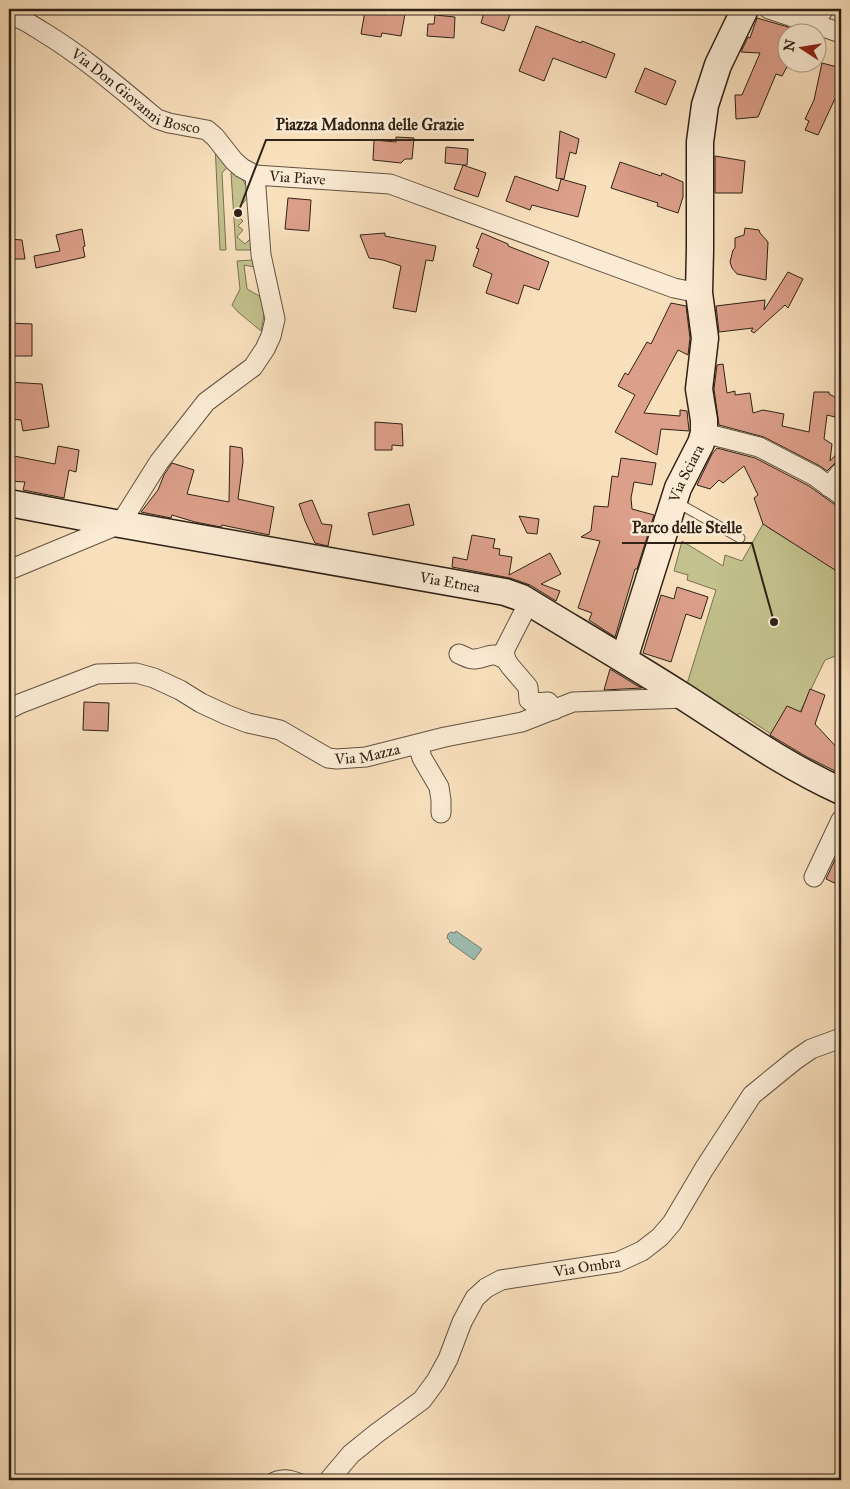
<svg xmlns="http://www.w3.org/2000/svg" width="850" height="1489" viewBox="0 0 850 1489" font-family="'IM FELL Great Primer',serif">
<rect width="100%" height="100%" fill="#f9e0bd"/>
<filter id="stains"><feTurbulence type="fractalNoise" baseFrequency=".004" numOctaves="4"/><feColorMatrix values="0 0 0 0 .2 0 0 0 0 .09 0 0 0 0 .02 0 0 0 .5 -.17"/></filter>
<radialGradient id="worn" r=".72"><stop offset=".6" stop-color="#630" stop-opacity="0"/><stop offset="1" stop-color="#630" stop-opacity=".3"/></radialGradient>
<g fill="#c3c18d" stroke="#787252">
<path d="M 215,144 L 229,165 L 222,173 L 226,250 L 220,250 Z"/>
<path d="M 236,171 C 241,175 248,189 250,195 L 238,209 L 243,213 L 239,217 L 243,221 L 238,226 L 243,230 L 237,237 L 245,244 L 251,238 L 251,250 L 236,250 L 231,173 Z"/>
<path d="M 253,260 L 254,267 L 244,265 L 247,289 L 261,297 L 264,315 L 261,331 L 238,312 L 232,305 L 240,289 L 237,261 Z"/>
<path d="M 763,524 L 841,573 L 841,654 L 825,660 L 800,712 L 787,707 L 771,734 L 739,713 L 735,719 L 686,687 L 716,590 L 687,580 L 688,575 L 674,571 L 682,541 L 723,566 L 725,555 L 742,561 Z"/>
</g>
<path fill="#9ebdb2" stroke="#717f74" d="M 456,931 L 482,949 L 474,960 L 449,942 L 450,941 L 447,938 L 448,934 L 451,932 L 455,933 Z"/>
<g fill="#dc9f8a" stroke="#2e2216">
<path d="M 485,9 L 512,9 L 504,31 L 481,23 Z"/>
<path d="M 386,10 L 405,14 L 401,36 L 382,33 L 381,37 L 361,34 L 365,11 L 385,15 Z"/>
<path d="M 435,15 L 455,17 L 454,38 L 427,36 L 428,24 L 434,24 Z"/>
<path d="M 757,18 L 788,27 L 788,65 L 782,76 L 776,74 L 758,117 L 736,119 L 735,95 L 742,95 L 760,53 L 741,52 L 748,37 L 750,38 Z"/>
<path d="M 536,26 L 581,43 L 582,41 L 615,54 L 606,78 L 553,58 L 544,81 L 519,71 Z"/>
<path d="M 822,63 L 841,68 L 841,91 L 839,90 L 818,135 L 805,130 L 809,121 L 805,119 L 814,100 Z"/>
<path d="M 645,68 L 676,81 L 666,105 L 635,92 Z"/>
<path d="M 560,131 L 579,139 L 576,154 L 570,152 L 564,179 L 556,178 Z"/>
<path d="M 396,137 L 414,138 L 412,159 L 405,159 L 401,163 L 373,160 L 374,140 L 396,142 Z"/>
<path d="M 446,147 L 468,149 L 467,165 L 463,165 L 486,173 L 478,197 L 454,189 L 463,165 L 445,163 Z"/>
<path d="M 715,156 L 745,161 L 742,193 L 715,193 Z"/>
<path d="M 620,162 L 661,176 L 662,173 L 683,182 L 683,197 L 678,213 L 657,206 L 658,203 L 611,188 Z"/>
<path d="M 515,176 L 558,191 L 561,179 L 586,186 L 578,217 L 532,205 L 530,210 L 506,201 Z"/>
<path d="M 288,198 L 311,200 L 309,231 L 285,229 Z"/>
<path d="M 745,228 L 759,230 L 760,233 L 768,242 L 766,280 L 737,274 L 732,268 L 730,262 L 733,250 L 735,248 L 735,238 L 744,235 Z"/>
<path d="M 82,229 L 85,246 L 83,247 L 85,257 L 36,268 L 34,256 L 60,251 L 56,235 Z"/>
<path d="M 385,233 L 385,236 L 436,246 L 433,261 L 426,260 L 416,312 L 393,308 L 401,266 L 383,260 L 369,258 L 360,235 Z"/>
<path d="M 482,233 L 508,244 L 508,246 L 549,262 L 539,290 L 524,285 L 518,304 L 486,293 L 492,274 L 473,266 L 479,249 L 476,248 Z"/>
<path d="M 9,239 L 22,240 L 25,259 L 9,259 Z"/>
<path d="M 788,272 L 803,279 L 788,308 L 785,305 L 754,333 L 751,331 L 753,328 L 719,332 L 716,306 L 765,300 L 764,310 Z"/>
<path d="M 671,303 L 686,306 L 690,338 L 688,355 L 678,350 L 644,413 L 680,416 L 680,410 L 687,411 L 689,431 L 661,429 L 657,455 L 615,432 L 635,395 L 618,386 L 625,373 L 628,375 L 647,342 L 651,344 Z"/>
<path d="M 9,323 L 32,324 L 32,356 L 9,356 Z"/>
<path d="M 723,364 L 727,393 L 735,391 L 735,395 L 750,393 L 753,413 L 763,410 L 784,414 L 782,426 L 809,432 L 814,392 L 829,392 L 829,394 L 837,398 L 835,417 L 827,415 L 824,439 L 832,444 L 830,461 L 841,449 L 841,461 L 836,462 L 827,471 L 820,466 L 764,437 L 719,425 L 714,389 L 717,365 Z"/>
<path d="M 9,382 L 42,384 L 49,427 L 23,431 L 21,420 L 9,419 Z"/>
<path d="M 375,422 L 402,424 L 403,446 L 392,445 L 392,450 L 375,450 Z"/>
<path d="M 58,446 L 79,450 L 76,472 L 69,470 L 64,498 L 23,490 L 25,482 L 9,481 L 9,455 L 55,464 Z"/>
<path d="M 230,446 L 242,448 L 243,462 L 238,499 L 274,507 L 269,535 L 222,525 L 221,527 L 195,522 L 172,515 L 171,518 L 141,512 L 158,490 L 164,475 L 172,463 L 194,470 L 187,494 L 229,502 Z"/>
<path d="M 717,448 L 755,458 L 809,486 L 834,504 L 841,506 L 841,563 L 838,562 L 835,570 L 763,524 L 754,498 L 758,495 L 744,466 L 723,483 L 719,480 L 710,489 L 697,485 L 712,454 Z"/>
<path d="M 621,458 L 656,463 L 652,485 L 634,482 L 631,498 L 632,509 L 654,515 L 637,569 L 635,569 L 615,637 L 589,620 L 592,613 L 578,608 L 600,541 L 581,537 L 591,531 L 594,506 L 608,507 L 612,476 L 618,477 Z"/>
<path d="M 312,500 L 322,524 L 332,525 L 328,546 L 315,543 L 305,521 L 299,504 Z"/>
<path d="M 409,504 L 414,525 L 373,535 L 368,513 Z"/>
<path d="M 519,516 L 539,519 L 537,534 L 527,533 Z"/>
<path d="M 472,535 L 495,539 L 493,548 L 500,549 L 499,555 L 512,557 L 509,575 L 550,553 L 561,574 L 541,584 L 560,591 L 556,601 L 530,585 L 510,578 L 452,567 L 453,557 L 467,560 Z"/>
<path d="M 677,587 L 708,597 L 701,619 L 686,614 L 671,662 L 643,653 L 661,595 L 674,599 Z"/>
<path d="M 610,669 L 636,685 L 642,688 L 604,690 Z"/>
<path d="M 810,689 L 825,695 L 815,724 L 841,752 L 841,774 L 807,757 L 770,735 L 787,706 L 801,712 Z"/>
<path d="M 84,702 L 109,703 L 108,731 L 83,730 Z"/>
<path d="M 841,846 L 841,886 L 826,879 Z"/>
</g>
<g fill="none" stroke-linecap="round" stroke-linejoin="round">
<g stroke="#615240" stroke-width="11">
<g id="lane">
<path d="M 676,502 L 740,538"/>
<path d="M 268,1480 C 280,1472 291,1474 304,1480"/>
</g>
</g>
<g stroke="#615240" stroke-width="21">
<g id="street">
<path d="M 769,9 L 841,33"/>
<path id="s1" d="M 9,15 C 21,17 33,26 43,32 C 84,57 120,88 157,119 L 169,123 L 207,130 L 215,137 L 234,161 L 242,168 L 255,175"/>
<path d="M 812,24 L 824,9"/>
<path d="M 704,433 L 759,447 L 815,476 L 841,495"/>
<path d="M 829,487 L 841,472"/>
<path id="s2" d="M 9,570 L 120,524 L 159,462 L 206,402 L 253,367 L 265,349 L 271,336 L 275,319 L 261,255 L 255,175 L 390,184 L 674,288 L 699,293"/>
<path d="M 529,602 L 504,651 L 506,660 L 510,666 L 528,687 L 529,700 L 533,703 L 548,702 L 554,710"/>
<path d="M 459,654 C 464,656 470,660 475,659 C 489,658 490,650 506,660"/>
<path id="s3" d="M 9,709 L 19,704 L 97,674 L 136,673 L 154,678 L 180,690 L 201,703 L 227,715 L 248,723 L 280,730 L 328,758 L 337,759 L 366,757 L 445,737 L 522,722 L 573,702 L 685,698"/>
<path d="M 418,745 L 422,758 L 439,787 L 441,800 L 441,813"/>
<path d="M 814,877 L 841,820"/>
<path id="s4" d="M 329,1480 L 351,1454 L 377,1433 L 422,1400 L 436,1381 L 448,1359 L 462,1322 L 475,1298 L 486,1288 L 501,1280 L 618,1262 L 642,1251 L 660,1237 L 672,1223 L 704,1169 L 752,1095 L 795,1060 L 811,1049 L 841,1038"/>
</g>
</g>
<g stroke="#2e2216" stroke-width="29">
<g id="secondary">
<path id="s5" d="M 9,503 L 120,524 L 505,592 L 522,598 C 576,631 631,663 684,697 C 737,731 784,765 841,791"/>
<path id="s6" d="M 624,659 L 678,488 L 701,443 L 704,433 L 704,420 L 699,389 L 705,338 L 699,293 L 700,250 L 700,142 L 705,105 L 718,65 L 745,9"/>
</g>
</g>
<use href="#lane" stroke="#fbebd4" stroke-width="9"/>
<use href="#street" stroke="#fbebd4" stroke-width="19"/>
<use href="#secondary" stroke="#fbebd4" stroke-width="26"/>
</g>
<g text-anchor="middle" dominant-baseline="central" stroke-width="5" stroke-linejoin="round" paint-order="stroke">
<g font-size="15" fill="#2e2216" stroke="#fbebd4">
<text stroke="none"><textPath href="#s1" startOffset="150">Via Don Giovanni Bosco</textPath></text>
<text stroke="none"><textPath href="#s2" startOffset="570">Via Piave</textPath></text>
<text stroke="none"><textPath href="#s6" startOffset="196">Via Sciara</textPath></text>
<text stroke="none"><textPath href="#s5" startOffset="448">Via Etnea</textPath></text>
<text stroke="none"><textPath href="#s3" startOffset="385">Via Mazza</textPath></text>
<text stroke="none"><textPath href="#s4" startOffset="358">Via Ombra</textPath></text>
</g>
</g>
<path fill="none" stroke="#2e2216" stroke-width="2" d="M238 213L266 140H474M774 622L752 543H622"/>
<g fill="#2e2216" stroke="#fbebd4" stroke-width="2">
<circle cx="238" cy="213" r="5"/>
<circle cx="774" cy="622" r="5"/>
</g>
<g font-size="16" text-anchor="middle" font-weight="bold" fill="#2e2216" stroke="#fbebd4" stroke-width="5" stroke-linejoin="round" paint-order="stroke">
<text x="370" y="130">Piazza Madonna delle Grazie</text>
<text x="687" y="533">Parco delle Stelle</text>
</g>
<rect width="850" height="1489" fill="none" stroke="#f9e0bd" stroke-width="30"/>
<rect x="10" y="10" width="830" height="1469" fill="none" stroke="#2e2216" stroke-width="2.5"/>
<rect x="15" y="15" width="820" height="1459" fill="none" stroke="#2e2216"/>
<g transform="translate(802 48) rotate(282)"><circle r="24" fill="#fbebd4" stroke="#a99b88"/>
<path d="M0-4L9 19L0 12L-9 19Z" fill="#8f2418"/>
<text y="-8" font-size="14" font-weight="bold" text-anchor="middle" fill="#2e2216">N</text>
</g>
<rect width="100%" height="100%" filter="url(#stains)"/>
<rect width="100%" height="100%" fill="url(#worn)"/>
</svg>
